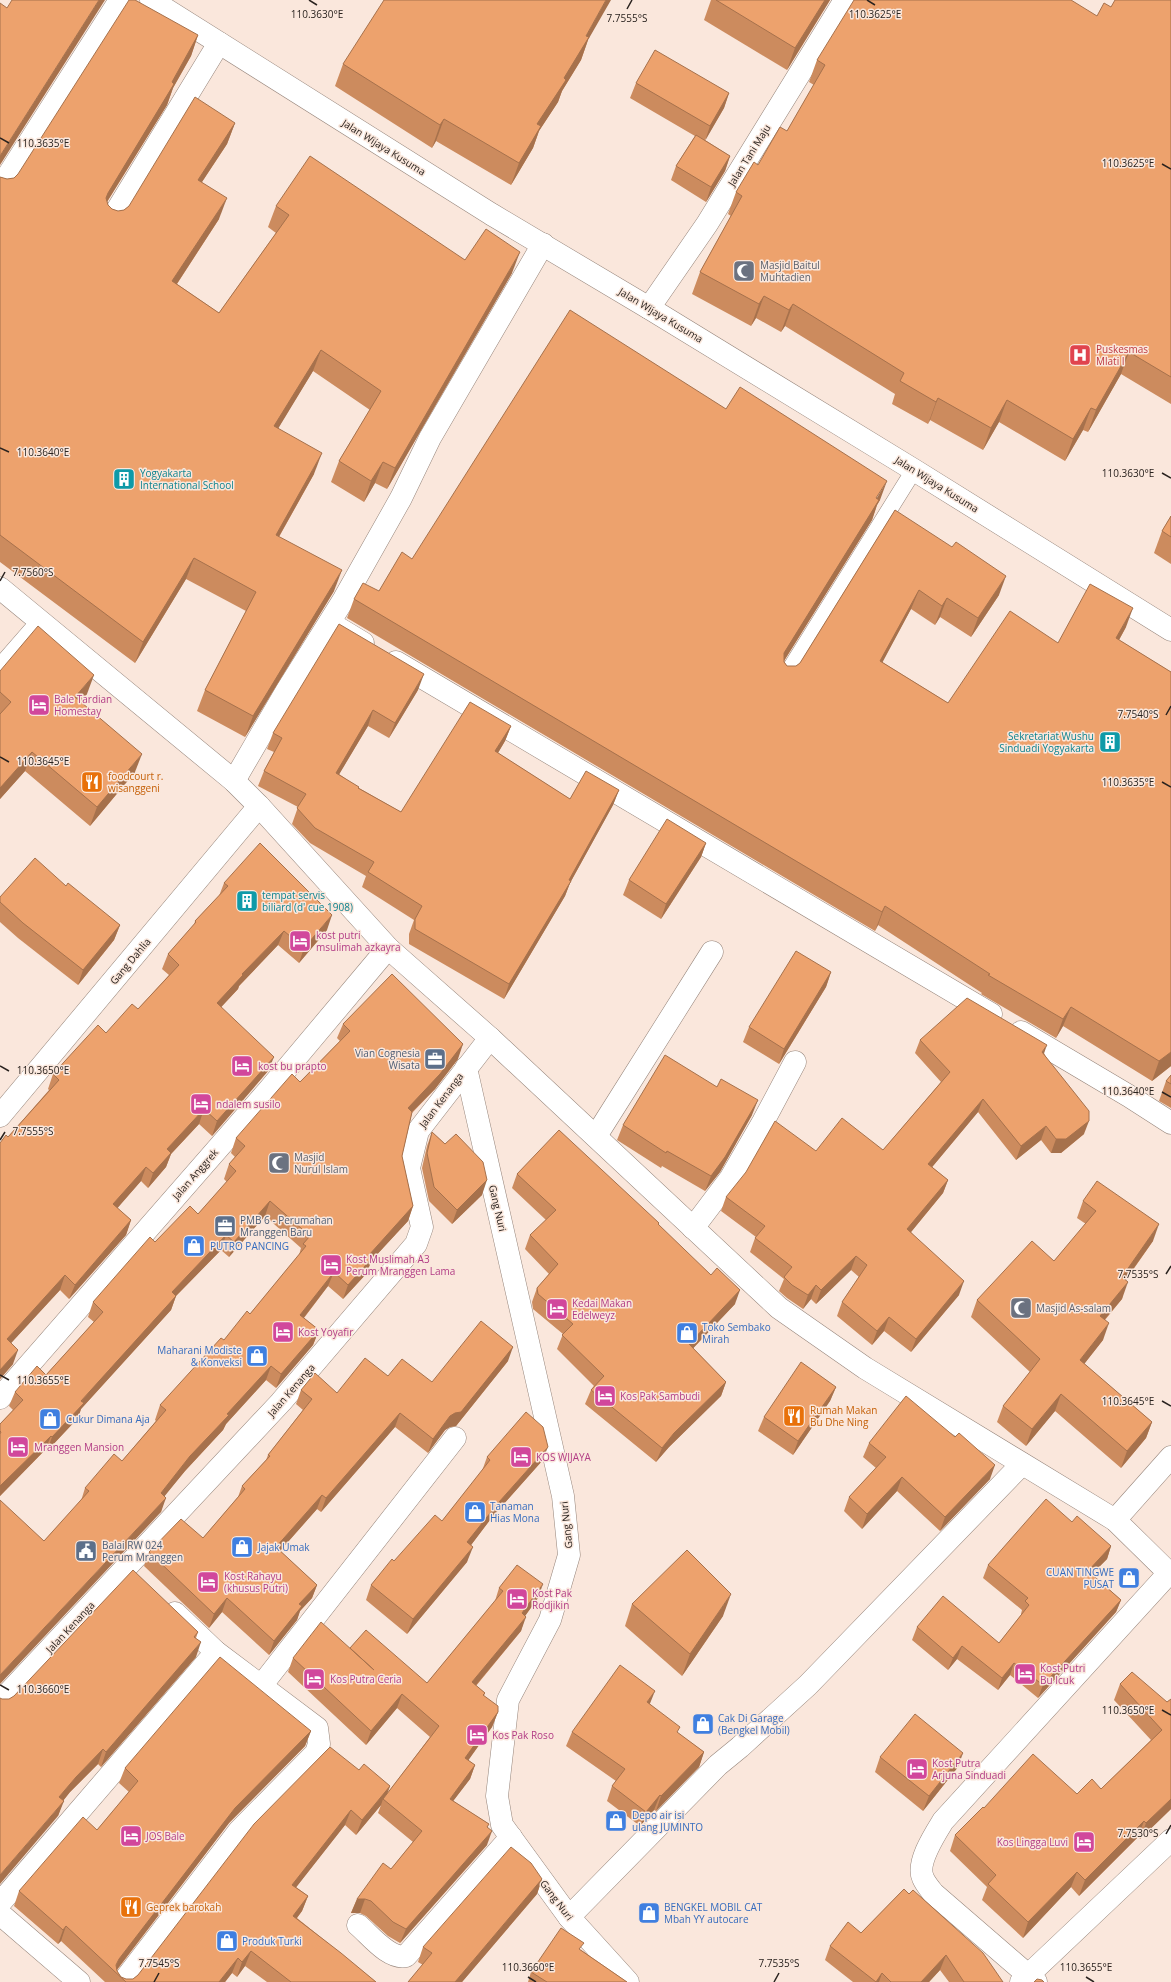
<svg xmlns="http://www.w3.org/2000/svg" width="1171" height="1982" viewBox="0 0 1171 1982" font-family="'Open Sans',sans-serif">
<rect width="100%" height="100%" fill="#fae7dc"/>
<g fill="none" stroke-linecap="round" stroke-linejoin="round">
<g stroke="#96857b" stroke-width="17">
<g id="lane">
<path d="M 0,666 L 40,620"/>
<path d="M 785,677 L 914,470"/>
</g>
</g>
<g stroke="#96857b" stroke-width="23">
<g id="street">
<path d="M 151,0 L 491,214 L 649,308 L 914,470 L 1171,630"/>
<path d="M 0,188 L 120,0"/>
<path d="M 111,220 L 219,43"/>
<path d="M 649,308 L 707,224 L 845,0"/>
<path d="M 0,588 L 234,781 L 259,806 L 388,948 L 490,1038 L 779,1308 L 865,1368 L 1115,1520 L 1171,1575"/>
<path d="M 330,623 L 363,643"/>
<path d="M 396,662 L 991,1014"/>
<path d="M 234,781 L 287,690 L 344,599 L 401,498 L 430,438 L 543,244"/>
<path d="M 1021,1032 L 1129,1096 L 1171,1123"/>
<path d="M 466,1068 L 563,1496 L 569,1555 L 550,1620 L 508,1700 L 497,1796 L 502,1825 L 569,1917 L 628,1982"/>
<path d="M 0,1116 L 259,806"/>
<path d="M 596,1136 L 712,952"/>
<path d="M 693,1228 L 730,1179 L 763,1122 L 795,1062"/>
<path d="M 0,1398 L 268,1091 L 388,948"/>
<path d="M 1115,1520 L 1171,1457"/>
<path d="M 261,1686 L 455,1438"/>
<path d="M 0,1702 L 281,1402 L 416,1244 L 422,1227 L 409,1168 L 418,1131 L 490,1038"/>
<path d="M 0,1903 L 216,1652"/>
<path d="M 0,1914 L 79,1982"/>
<path d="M 569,1917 L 718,1765 L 740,1747 L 808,1685 L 1022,1464"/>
<path d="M 358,1925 C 370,1935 389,1960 406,1956 L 511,1837"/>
<path d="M 123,1982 L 239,1831 L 316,1753 L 319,1744 L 317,1728 L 216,1652 L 175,1613"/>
<path d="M 1021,1982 L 1171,1840"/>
<path d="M 1036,1982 L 933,1893 C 930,1889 925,1883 923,1878 C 916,1863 935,1834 943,1821 L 1169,1573"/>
</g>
</g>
<use href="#lane" stroke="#fff" stroke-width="16"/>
<use href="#street" stroke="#fff" stroke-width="22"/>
</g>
<g fill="#cc8b5e">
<path d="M 711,0 L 830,0 L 787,70 L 704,20 Z"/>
<path d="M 1170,0 L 1171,0 L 1171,404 L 1121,374 L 1088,432 L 1083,430 L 1065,461 L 999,422 L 983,450 L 930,420 L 928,424 L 892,404 L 895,394 L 785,326 L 781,332 L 756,318 L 751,326 L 692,294 L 700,272 L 731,216 L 728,214 L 736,192 L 787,131 L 814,85 L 809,82 L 817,60 L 1097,16 L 1111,7 Z"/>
<path d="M 198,35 L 191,56 L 173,88 L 167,105 L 107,202 L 108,205 L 112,209 L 118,211 L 124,210 L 235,123 L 227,144 L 202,182 L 219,219 L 177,284 L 219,313 L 276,233 L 268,227 L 276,206 L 465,260 L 512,273 L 387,489 L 375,483 L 364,502 L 331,482 L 339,461 L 370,410 L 313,371 L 278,428 L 314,474 L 279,537 L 334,591 L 245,737 L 197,711 L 205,690 L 246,611 L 186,579 L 135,663 L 0,562 L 0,177 L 7,179 L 14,178 Z"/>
<path d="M 588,40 L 581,60 L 562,91 L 558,102 L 539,131 L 533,148 L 511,185 L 436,141 L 432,148 L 335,86 L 343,64 Z"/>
<path d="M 636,83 L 729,93 L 724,108 L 705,140 L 730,156 L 725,171 L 706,202 L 671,180 L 676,166 L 695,136 L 630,98 Z"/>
<path d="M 726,409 L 880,500 L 877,505 L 872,520 L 784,661 L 787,666 L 796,666 L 800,663 L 895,510 L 999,595 L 971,637 L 940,617 L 935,625 L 911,609 L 882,662 L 948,703 L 1058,643 L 1126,627 L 1119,640 L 1171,672 L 1171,1066 L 1152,1081 L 1063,1026 L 1056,1038 L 981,994 L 982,993 L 878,925 L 875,931 L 347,618 L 354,599 L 379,591 L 412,559 Z"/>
<path d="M 1171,516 L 1171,564 L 1154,553 L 1162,531 Z"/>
<path d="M 0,671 L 87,694 L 80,702 L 135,772 L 90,826 L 25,771 L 0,799 Z"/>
<path d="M 418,690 L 389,738 L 368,726 L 339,774 L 359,788 L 401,812 L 511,726 L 505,741 L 498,753 L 570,799 L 619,790 L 613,805 L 570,883 L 565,896 L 504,999 L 409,944 L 409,934 L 414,920 L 362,887 L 366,876 L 310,843 L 292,824 L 298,807 L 258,786 L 264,771 L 274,752 L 267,749 L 273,733 Z"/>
<path d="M 706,843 L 701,857 L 661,919 L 623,895 L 629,880 Z"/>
<path d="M 224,883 L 327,930 L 299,963 L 278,945 L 239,986 L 238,989 L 221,1007 L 268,1071 L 212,1136 L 199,1124 L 171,1154 L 166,1167 L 148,1188 L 141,1181 L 117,1208 L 131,1220 L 126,1235 L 69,1299 L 60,1290 L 11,1343 L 13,1364 L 0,1379 L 8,1137 L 49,1090 L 48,1089 L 53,1074 L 138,1009 L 169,975 L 162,969 L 168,954 L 194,925 L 195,921 L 219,896 Z"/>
<path d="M 66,886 L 120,925 L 114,940 L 78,985 L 18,938 L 0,922 L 0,897 Z"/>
<path d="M 831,972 L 826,987 L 779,1064 L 743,1042 L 749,1027 Z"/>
<path d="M 343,1024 L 458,1059 L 435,1089 L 412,1113 L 402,1156 L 413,1206 L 408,1221 L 371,1261 L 367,1273 L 343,1299 L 328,1286 L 304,1318 L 319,1330 L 313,1345 L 276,1388 L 266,1380 L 226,1424 L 223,1430 L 185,1471 L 164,1496 L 161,1512 L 44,1541 L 81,1501 L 85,1488 L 122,1461 L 156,1421 L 155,1420 L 160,1405 L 250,1314 L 299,1255 L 301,1248 L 265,1216 L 229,1257 L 221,1250 L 176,1296 L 171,1310 L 81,1409 L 78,1418 L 47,1451 L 45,1450 L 0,1496 L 0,1424 L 13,1410 L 9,1406 L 15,1392 L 46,1375 L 94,1322 L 88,1317 L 93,1302 L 155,1242 L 198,1214 L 227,1182 L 224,1179 L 229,1164 L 235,1157 L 231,1153 L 236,1138 L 300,1082 L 340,1041 L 337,1038 Z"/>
<path d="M 920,1040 L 1044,1053 L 1084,1134 L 1061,1153 L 1051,1153 L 1041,1140 L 1016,1160 L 978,1112 L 932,1167 L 948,1180 L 943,1193 L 911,1232 L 959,1295 L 911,1352 L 884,1331 L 872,1345 L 837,1316 L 842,1302 L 859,1277 L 851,1270 L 816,1304 L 811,1299 L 803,1309 L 787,1298 L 779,1291 L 784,1279 L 750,1252 L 755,1238 L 756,1237 L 721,1211 L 726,1197 L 816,1151 L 883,1150 L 941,1082 L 915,1053 Z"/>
<path d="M 1171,1075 L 1171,1108 L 1159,1101 L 1166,1081 Z"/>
<path d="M 752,1115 L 720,1172 L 705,1191 L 662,1166 L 661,1168 L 617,1140 L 623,1125 Z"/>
<path d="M 432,1132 L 445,1144 L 482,1195 L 452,1224 L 429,1201 L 422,1168 L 427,1146 Z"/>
<path d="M 517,1174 L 659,1223 L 659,1225 L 735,1304 L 693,1348 L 726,1382 L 721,1396 L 669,1447 L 656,1462 L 585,1404 L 591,1390 L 594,1386 L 557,1349 L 563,1334 L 533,1309 L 532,1302 L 537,1288 L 549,1274 L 525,1249 L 530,1235 L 546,1220 L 512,1188 Z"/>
<path d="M 1083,1201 L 1153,1241 L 1126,1280 L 1122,1299 L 1105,1320 L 1103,1340 L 1084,1364 L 1152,1422 L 1146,1438 L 1121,1468 L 1055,1411 L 1026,1446 L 997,1422 L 1003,1406 L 1030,1372 L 971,1317 L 977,1300 L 1054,1261 L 1086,1224 L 1077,1218 Z"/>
<path d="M 508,1361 L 456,1426 L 450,1427 L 445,1430 L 428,1453 L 395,1427 L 321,1512 L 317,1509 L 280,1551 L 317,1585 L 312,1598 L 300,1611 L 297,1620 L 269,1655 L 222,1612 L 209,1628 L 144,1566 L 149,1552 L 203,1538 L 238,1497 L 242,1486 L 266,1460 L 268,1455 L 303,1410 L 296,1404 L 301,1390 L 337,1393 L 388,1376 L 432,1382 Z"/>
<path d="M 836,1387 L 830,1401 L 793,1455 L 758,1431 L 764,1417 Z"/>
<path d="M 869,1443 L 990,1479 L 940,1531 L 897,1491 L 862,1529 L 844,1511 L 849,1497 L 876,1468 L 863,1457 Z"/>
<path d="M 487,1457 L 542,1461 L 493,1516 L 471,1545 L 467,1562 L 407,1634 L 366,1600 L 371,1585 L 394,1561 L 442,1521 L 482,1471 Z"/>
<path d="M 1072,1522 L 1111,1546 L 1107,1559 L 1092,1574 L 1121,1600 L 1116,1612 L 1038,1698 L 1010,1675 L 998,1690 L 957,1659 L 948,1670 L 912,1640 L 917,1627 L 999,1643 L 1021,1615 L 1021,1614 L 1022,1610 L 983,1578 L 988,1565 Z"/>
<path d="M 499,1588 L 538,1598 L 525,1616 L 521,1631 L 476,1686 L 485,1693 L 484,1696 L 498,1712 L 492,1727 L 468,1760 L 475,1765 L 470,1779 L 453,1801 L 489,1824 L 487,1827 L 487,1845 L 400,1943 L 388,1936 L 366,1916 L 360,1913 L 351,1913 L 357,1899 L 391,1869 L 413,1842 L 378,1813 L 381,1805 L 356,1835 L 345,1825 L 296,1887 L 308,1896 L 302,1911 L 297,1918 L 376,1982 L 267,1982 L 245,1966 L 237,1977 L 232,1973 L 225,1982 L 105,1982 L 61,1941 L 58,1944 L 14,1906 L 19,1891 L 97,1830 L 129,1792 L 119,1783 L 125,1768 L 311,1731 L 305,1746 L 229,1823 L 117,1970 L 117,1971 L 121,1977 L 126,1979 L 133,1979 L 138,1975 L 359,1770 L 390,1786 L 387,1794 L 430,1737 L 397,1708 L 366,1745 L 288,1672 L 293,1658 L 350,1648 L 427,1683 L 495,1601 Z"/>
<path d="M 632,1604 L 723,1616 L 682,1676 L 625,1626 Z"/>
<path d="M 198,1632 L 196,1638 L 196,1657 L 101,1767 L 98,1764 L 70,1792 L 63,1801 L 58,1816 L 2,1699 L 9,1699 Z"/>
<path d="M 1120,1684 L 1167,1702 L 1171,1699 L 1171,1809 L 1140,1839 L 1138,1837 L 1079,1896 L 1071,1887 L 1023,1938 L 982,1900 L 987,1887 L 950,1851 L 955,1835 L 1077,1794 L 1101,1789 L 1151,1740 L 1114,1700 Z"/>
<path d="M 650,1704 L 678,1733 L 704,1752 L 699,1767 L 656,1811 L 654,1810 L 640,1826 L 607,1801 L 612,1786 L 616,1781 L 566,1746 L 572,1732 Z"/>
<path d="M 880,1757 L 958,1767 L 923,1811 L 875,1772 Z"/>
<path d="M 542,1879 L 537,1894 L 462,1982 L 408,1982 L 423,1965 L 418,1962 L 423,1947 Z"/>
<path d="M 904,1889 L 1003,1982 L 949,1982 L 940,1970 L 929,1982 L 853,1982 L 825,1960 L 830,1946 L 861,1933 Z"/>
<path d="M 581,1950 L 627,1982 L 528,1982 L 531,1972 Z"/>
</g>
<g fill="#a6714c">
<path d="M 99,0 L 105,0 L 0,165 L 0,156 Z"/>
<path d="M 606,0 L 611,0 L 588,40 L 581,60 L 562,91 L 558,102 L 539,131 L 533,148 L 511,185 L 519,163 L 537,124 L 564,78 L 586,36 Z"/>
<path d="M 825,0 L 830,0 L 787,70 L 795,48 Z"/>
<path d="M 198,35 L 191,56 L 173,88 L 167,105 L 100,213 L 108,193 L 172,82 Z"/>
<path d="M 729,93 L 724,108 L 705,141 L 710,126 Z"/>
<path d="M 444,119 L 436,141 L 432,148 L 440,125 Z"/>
<path d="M 235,123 L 227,144 L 190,200 L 198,180 Z"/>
<path d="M 730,156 L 725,171 L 706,202 L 711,187 Z"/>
<path d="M 227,198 L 219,219 L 165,302 L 172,281 Z"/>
<path d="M 520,252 L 512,273 L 387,489 L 395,468 Z"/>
<path d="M 764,296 L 756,318 L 751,326 L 759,304 Z"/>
<path d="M 793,304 L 785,326 L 781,332 L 789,310 Z"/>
<path d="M 321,350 L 313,371 L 267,447 L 274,426 Z"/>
<path d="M 1129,352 L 1121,374 L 1088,432 L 1096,410 Z"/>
<path d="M 938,398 L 930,420 L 928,424 L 936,402 Z"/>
<path d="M 1007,400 L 999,422 L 983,450 L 991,428 Z"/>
<path d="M 1091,408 L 1083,430 L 1065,461 L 1073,439 Z"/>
<path d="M 322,453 L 314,474 L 268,556 L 276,535 Z"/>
<path d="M 383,462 L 375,483 L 364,502 L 371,481 Z"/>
<path d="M 887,481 L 880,500 L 877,505 L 872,520 L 777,672 L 784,653 Z"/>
<path d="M 194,558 L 186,579 L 135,663 L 143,642 Z"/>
<path d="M 342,570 L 334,591 L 245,737 L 253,716 Z"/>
<path d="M 1006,576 L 999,595 L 971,637 L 978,618 Z"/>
<path d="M 919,590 L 911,609 L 873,680 L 880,661 Z"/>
<path d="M 947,598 L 940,617 L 935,625 L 942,606 Z"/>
<path d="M 1133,608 L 1126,627 L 1109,658 L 1116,638 Z"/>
<path d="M 424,674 L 418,690 L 389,738 L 395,723 Z"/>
<path d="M 94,675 L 87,694 L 68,716 L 75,697 Z"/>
<path d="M 373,710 L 368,726 L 331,788 L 336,773 Z"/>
<path d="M 511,726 L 505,741 L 490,766 L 495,751 Z"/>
<path d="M 32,752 L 25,771 L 0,799 L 0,788 Z"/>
<path d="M 142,754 L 135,772 L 90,826 L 97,807 Z"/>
<path d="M 619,790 L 613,805 L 570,883 L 565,896 L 504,999 L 509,984 L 569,880 Z"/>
<path d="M 706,843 L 701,857 L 661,919 L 666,904 Z"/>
<path d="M 885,906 L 878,925 L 875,931 L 882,912 Z"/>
<path d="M 332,915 L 327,930 L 299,963 L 304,948 Z"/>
<path d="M 120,925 L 114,940 L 78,985 L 83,970 Z"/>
<path d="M 284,931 L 278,945 L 239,986 L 238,989 L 212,1017 L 217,1003 L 242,974 Z"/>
<path d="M 831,972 L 826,987 L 779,1064 L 784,1049 Z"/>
<path d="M 1071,1007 L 1063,1026 L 1056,1038 L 1063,1019 Z"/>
<path d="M 463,1044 L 458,1059 L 435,1089 L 402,1122 L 408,1108 Z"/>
<path d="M 1047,1045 L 1042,1059 L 1042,1052 Z"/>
<path d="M 1171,1052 L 1171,1066 L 1152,1081 L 1159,1061 Z"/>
<path d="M 274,1057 L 268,1071 L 212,1136 L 217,1121 Z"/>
<path d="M 983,1099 L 978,1112 L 923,1178 L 928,1164 Z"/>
<path d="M 758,1100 L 752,1115 L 720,1172 L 705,1191 L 711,1176 Z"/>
<path d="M 204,1109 L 199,1124 L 171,1154 L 166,1167 L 148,1188 L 153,1173 L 167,1149 Z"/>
<path d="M 1089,1121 L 1084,1134 L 1061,1153 L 1051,1153 L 1056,1139 Z"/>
<path d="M 1046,1126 L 1041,1140 L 1016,1160 L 1021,1146 Z"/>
<path d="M 146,1167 L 141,1181 L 108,1219 L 113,1204 Z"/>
<path d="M 487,1180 L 482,1195 L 452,1224 L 457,1210 Z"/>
<path d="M 948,1180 L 943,1193 L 902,1243 L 907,1229 Z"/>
<path d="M 270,1201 L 265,1216 L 229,1257 L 234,1242 Z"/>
<path d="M 413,1206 L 408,1221 L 371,1261 L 367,1273 L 343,1299 L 348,1285 L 369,1255 Z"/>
<path d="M 131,1220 L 126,1235 L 69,1299 L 75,1285 Z"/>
<path d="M 1159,1224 L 1153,1241 L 1116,1293 L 1122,1277 Z"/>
<path d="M 226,1235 L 221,1250 L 176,1296 L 171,1310 L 81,1409 L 78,1418 L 47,1451 L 52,1437 L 172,1292 Z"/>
<path d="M 856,1256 L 851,1270 L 816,1304 L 821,1290 Z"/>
<path d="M 334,1272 L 328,1286 L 295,1329 L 300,1315 Z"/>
<path d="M 65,1275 L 60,1290 L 1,1354 L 7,1339 Z"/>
<path d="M 964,1281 L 959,1295 L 911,1352 L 916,1339 Z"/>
<path d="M 1128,1282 L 1122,1299 L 1094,1332 L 1100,1316 Z"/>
<path d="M 816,1285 L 811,1299 L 803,1309 L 808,1295 Z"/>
<path d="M 740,1290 L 735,1304 L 684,1358 L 689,1344 Z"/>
<path d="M 889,1317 L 884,1331 L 872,1345 L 877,1331 Z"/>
<path d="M 1109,1323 L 1103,1340 L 1074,1377 L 1080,1360 Z"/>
<path d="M 319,1330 L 313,1345 L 276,1388 L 281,1374 Z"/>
<path d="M 513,1347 L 508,1361 L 456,1426 L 450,1427 L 445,1430 L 428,1453 L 433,1439 L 450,1416 Z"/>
<path d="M 18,1350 L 13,1364 L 0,1379 L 0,1370 Z"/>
<path d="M 271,1366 L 266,1380 L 226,1424 L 223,1430 L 185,1471 L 155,1508 L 161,1493 L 190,1456 L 227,1414 Z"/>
<path d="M 726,1382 L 721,1396 L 669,1447 L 656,1462 L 662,1448 L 674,1433 Z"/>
<path d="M 836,1387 L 830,1401 L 793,1455 L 798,1441 Z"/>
<path d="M 1061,1394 L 1055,1411 L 1026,1446 L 1032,1429 Z"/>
<path d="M 400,1413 L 395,1427 L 321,1512 L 326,1498 Z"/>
<path d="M 1152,1422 L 1146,1438 L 1121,1468 L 1127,1451 Z"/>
<path d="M 51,1436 L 45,1450 L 0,1496 L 0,1486 Z"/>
<path d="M 548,1447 L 542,1461 L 493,1516 L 462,1557 L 467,1542 L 499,1502 Z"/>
<path d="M 995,1465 L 990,1479 L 940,1531 L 945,1517 Z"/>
<path d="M 902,1477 L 897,1491 L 862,1529 L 867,1514 Z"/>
<path d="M 322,1495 L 317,1509 L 271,1561 L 276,1547 Z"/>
<path d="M 166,1498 L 161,1512 L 0,1684 L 0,1675 Z"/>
<path d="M 1111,1546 L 1107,1559 L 1083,1583 L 1088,1571 Z"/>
<path d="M 473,1547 L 467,1562 L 407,1634 L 413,1619 Z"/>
<path d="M 543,1584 L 538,1598 L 517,1627 L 522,1613 Z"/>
<path d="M 317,1585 L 312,1598 L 300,1611 L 297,1620 L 269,1655 L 274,1641 L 299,1604 Z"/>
<path d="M 731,1594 L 723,1616 L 682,1676 L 690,1654 Z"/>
<path d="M 227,1598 L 222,1612 L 209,1628 L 214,1614 Z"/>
<path d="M 1121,1600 L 1116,1612 L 1038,1698 L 1043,1685 Z"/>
<path d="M 526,1617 L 521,1631 L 466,1697 L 472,1682 Z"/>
<path d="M 201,1642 L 196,1657 L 101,1767 L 106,1752 Z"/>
<path d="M 962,1646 L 957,1659 L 948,1670 L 953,1658 Z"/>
<path d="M 1014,1663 L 1010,1675 L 998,1690 L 1002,1678 Z"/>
<path d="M 655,1691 L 649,1706 L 647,1702 Z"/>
<path d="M 402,1694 L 397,1708 L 366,1745 L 371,1731 Z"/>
<path d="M 498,1712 L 492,1727 L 460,1772 L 465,1758 Z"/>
<path d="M 311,1731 L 305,1746 L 229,1823 L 115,1972 L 114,1971 L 119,1959 L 235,1808 Z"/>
<path d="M 103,1749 L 98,1764 L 70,1792 L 54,1812 L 59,1797 L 76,1777 Z"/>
<path d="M 704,1752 L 699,1767 L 656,1811 L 661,1796 Z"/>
<path d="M 963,1753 L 958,1767 L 923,1811 L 929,1796 Z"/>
<path d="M 475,1765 L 470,1779 L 444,1813 L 450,1799 Z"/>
<path d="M 390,1786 L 385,1800 L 383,1799 L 381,1805 L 356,1835 L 362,1820 Z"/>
<path d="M 660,1795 L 654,1810 L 640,1826 L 646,1812 Z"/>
<path d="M 1171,1799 L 1171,1809 L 1140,1839 L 1146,1823 Z"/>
<path d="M 64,1801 L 58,1816 L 0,1884 L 0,1875 Z"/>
<path d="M 351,1810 L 345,1825 L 287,1899 L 292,1885 Z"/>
<path d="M 1144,1821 L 1138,1837 L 1079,1896 L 1085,1880 Z"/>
<path d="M 492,1831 L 487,1845 L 400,1943 L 406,1929 Z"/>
<path d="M 1077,1872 L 1071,1887 L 1023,1938 L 1028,1922 Z"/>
<path d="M 542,1879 L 537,1894 L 462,1982 L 455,1982 Z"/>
<path d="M 308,1896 L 302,1911 L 287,1931 L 293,1916 Z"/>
<path d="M 357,1899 L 365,1899 L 360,1913 L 351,1913 Z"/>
<path d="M 66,1926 L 61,1941 L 58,1944 L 63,1930 Z"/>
<path d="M 251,1951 L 245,1966 L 237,1977 L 242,1962 Z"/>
<path d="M 946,1955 L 940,1970 L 929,1982 L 921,1982 Z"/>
<path d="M 238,1958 L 232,1973 L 225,1982 L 219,1982 Z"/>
<path d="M 882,1973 L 879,1982 L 875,1982 Z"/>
</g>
<g fill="#eda26d" stroke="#a6714c">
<path d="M 12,0 L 99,0 L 0,156 L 0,3 L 7,8 Z"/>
<path d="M 129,0 L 135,0 L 198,35 L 172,82 L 174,84 L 108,193 L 106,198 L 108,205 L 112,209 L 118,211 L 124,210 L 129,206 L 195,97 L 235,123 L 198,180 L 227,198 L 172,281 L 219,313 L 289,215 L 276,206 L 310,156 L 465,260 L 486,229 L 520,252 L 395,468 L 383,462 L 371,481 L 339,461 L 381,391 L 321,350 L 274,426 L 322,453 L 276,535 L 342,570 L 253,716 L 205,690 L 256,592 L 194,558 L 143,642 L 0,535 L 0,177 L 7,179 L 14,178 L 18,174 Z"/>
<path d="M 384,0 L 606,0 L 586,36 L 589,37 L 564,78 L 566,80 L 537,124 L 541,126 L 519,163 L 444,119 L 440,125 L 343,64 Z"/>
<path d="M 716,0 L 825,0 L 795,48 Z"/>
<path d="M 854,0 L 1071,0 L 1097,16 L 1104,3 L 1111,7 L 1115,0 L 1171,0 L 1171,377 L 1129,352 L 1096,410 L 1091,408 L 1073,439 L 1007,400 L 991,428 L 938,398 L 936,402 L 900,381 L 904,373 L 793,304 L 789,310 L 764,296 L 759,304 L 700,272 L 742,196 L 736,192 L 754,162 L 758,165 L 780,127 L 787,131 L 825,65 L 817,60 Z"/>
<path d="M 655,50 L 729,93 L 710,126 L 636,83 Z"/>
<path d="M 696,135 L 730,156 L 711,187 L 676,166 Z"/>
<path d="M 570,310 L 726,409 L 740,387 L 887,481 L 876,498 L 879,500 L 784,653 L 784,662 L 787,666 L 796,666 L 800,663 L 895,510 L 952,547 L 956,542 L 1006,576 L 978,618 L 947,598 L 942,606 L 919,590 L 880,661 L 948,703 L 1010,611 L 1058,643 L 1090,584 L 1133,608 L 1116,638 L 1171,672 L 1171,1052 L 1159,1061 L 1071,1007 L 1063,1019 L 988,975 L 990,974 L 885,906 L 882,912 L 354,599 L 363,583 L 379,591 L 402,552 L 412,559 Z"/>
<path d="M 1171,516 L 1171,537 L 1162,531 Z"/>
<path d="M 339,624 L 424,674 L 395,723 L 373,710 L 336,773 L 359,787 L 358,788 L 401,812 L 470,702 L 511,726 L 495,751 L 570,799 L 586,771 L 619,790 L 569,880 L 571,881 L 509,984 L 415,929 L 415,919 L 422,906 L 368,872 L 374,862 L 315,828 L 297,808 L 306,794 L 264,771 L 282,738 L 273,733 Z"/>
<path d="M 38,626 L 94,675 L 75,697 L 142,754 L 97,807 L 32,752 L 0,788 L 0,714 L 11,702 L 0,692 L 0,671 Z"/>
<path d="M 667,819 L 706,843 L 666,904 L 629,880 Z"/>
<path d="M 260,843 L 332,915 L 304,948 L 284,931 L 242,974 L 243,975 L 217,1003 L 274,1057 L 217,1121 L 204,1109 L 167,1149 L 171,1153 L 153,1173 L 146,1167 L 113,1204 L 131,1220 L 75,1285 L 65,1275 L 7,1339 L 18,1350 L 0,1370 L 0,1143 L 6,1135 L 8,1137 L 59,1080 L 53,1074 L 98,1025 L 106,1033 L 132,1004 L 138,1009 L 179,965 L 168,954 L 196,922 L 195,921 L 228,886 L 224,883 Z"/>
<path d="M 35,858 L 66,886 L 68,883 L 120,925 L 83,970 L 23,923 L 0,902 L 0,897 Z"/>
<path d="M 796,951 L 831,972 L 784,1049 L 749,1027 Z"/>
<path d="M 392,974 L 463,1044 L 440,1074 L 408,1108 L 412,1112 L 402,1156 L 413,1206 L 369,1255 L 372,1258 L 348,1285 L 334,1272 L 300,1315 L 319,1330 L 281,1374 L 271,1366 L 227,1414 L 229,1415 L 190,1456 L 161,1493 L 166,1498 L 0,1675 L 0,1500 L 44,1541 L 89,1491 L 85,1488 L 114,1454 L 122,1461 L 166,1410 L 160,1405 L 221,1338 L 224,1340 L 247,1311 L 250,1314 L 306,1246 L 303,1244 L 310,1236 L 270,1201 L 234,1242 L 226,1235 L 172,1292 L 176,1296 L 81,1401 L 84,1403 L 52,1437 L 51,1436 L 0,1486 L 0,1434 L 1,1432 L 0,1431 L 0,1424 L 23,1400 L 15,1392 L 37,1366 L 46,1375 L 103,1312 L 93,1302 L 150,1237 L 155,1242 L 190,1206 L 198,1214 L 236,1171 L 229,1164 L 245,1146 L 236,1138 L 292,1074 L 300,1082 L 350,1031 L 343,1024 Z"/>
<path d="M 967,998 L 1047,1045 L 1042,1052 L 1089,1111 L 1089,1121 L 1066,1139 L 1056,1139 L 1046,1126 L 1021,1146 L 983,1099 L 928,1164 L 948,1180 L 907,1229 L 964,1281 L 916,1339 L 889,1317 L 877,1331 L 842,1302 L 867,1265 L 856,1256 L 821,1290 L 816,1285 L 808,1295 L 792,1285 L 784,1277 L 792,1267 L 755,1238 L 765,1226 L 726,1197 L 746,1172 L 775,1121 L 816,1151 L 842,1118 L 883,1150 L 950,1072 L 920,1040 Z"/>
<path d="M 665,1055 L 717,1087 L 721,1079 L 758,1100 L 725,1157 L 711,1176 L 667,1151 L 666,1153 L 623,1125 Z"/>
<path d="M 1171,1075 L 1171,1084 L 1166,1081 Z"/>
<path d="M 559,1130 L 659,1223 L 658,1224 L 711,1275 L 717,1268 L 740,1290 L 689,1344 L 726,1382 L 674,1433 L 662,1448 L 591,1390 L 604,1376 L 562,1335 L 573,1324 L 538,1294 L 537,1288 L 558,1264 L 530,1235 L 556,1210 L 517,1174 Z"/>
<path d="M 432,1132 L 445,1144 L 456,1134 L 483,1162 L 487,1180 L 457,1210 L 434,1187 L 427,1153 Z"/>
<path d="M 1097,1181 L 1159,1224 L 1122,1277 L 1128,1282 L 1100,1316 L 1109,1323 L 1080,1360 L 1152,1422 L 1127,1451 L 1061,1394 L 1032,1429 L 1003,1406 L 1040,1359 L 977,1300 L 1032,1241 L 1054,1261 L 1096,1211 L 1083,1201 Z"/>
<path d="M 481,1321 L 513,1347 L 461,1412 L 455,1413 L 450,1416 L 433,1439 L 400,1413 L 326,1498 L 322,1495 L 276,1547 L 317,1585 L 299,1604 L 302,1606 L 274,1641 L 227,1598 L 214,1614 L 149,1552 L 181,1519 L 203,1538 L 245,1489 L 242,1486 L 270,1456 L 268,1455 L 312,1399 L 301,1390 L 315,1373 L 337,1393 L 365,1358 L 388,1376 L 402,1359 L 432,1382 Z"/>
<path d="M 801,1362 L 836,1387 L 798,1441 L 764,1417 Z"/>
<path d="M 906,1396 L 955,1437 L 959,1433 L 995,1465 L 945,1517 L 902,1477 L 867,1514 L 849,1497 L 886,1457 L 869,1443 Z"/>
<path d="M 526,1412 L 543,1427 L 548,1447 L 499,1502 L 467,1542 L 473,1547 L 413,1619 L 371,1585 L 392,1559 L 394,1561 L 435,1515 L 442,1521 L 490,1460 L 487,1457 Z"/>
<path d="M 1046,1499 L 1072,1522 L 1077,1516 L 1111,1546 L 1088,1571 L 1121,1600 L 1043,1685 L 1014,1663 L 1002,1678 L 962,1646 L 953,1658 L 917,1627 L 943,1596 L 999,1643 L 1029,1605 L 1025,1601 L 1028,1598 L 988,1565 Z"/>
<path d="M 687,1550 L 731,1594 L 690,1654 L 632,1604 Z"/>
<path d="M 517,1565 L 543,1584 L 522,1613 L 526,1617 L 472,1682 L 485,1693 L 483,1695 L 498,1706 L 498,1712 L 465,1758 L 475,1765 L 450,1799 L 489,1824 L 487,1827 L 492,1831 L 406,1929 L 393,1922 L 371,1901 L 365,1899 L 357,1899 L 383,1863 L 391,1869 L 422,1831 L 383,1799 L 439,1726 L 402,1694 L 371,1731 L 293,1658 L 321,1622 L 374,1670 L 350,1648 L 366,1630 L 427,1683 L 503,1591 L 499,1588 Z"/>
<path d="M 133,1570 L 198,1632 L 194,1637 L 201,1642 L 106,1752 L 103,1749 L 76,1777 L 59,1797 L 64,1801 L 0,1875 L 0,1698 L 2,1699 L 9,1699 L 14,1696 Z"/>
<path d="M 220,1657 L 311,1731 L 235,1808 L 119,1959 L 116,1965 L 117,1971 L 121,1977 L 126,1979 L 133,1979 L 138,1975 L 254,1824 L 330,1747 L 359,1770 L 364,1764 L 390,1786 L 362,1820 L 351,1810 L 292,1885 L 308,1896 L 293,1916 L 341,1953 L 376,1982 L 291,1982 L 251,1951 L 242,1962 L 238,1958 L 219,1982 L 126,1982 L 66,1926 L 63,1930 L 19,1891 L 83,1817 L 97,1830 L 138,1781 L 125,1768 Z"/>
<path d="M 620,1665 L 655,1691 L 647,1702 L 680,1727 L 677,1732 L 704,1752 L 661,1796 L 660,1795 L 646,1812 L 612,1786 L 625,1769 L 572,1732 Z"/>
<path d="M 1132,1672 L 1167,1702 L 1171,1699 L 1171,1799 L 1146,1823 L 1144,1821 L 1085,1880 L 1077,1872 L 1028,1922 L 988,1884 L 996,1875 L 955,1835 L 983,1807 L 984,1808 L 1033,1754 L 1077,1794 L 1092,1779 L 1101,1789 L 1162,1730 L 1120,1684 Z"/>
<path d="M 915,1714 L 963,1753 L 929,1796 L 880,1757 Z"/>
<path d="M 511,1847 L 531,1863 L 542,1879 L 455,1982 L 408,1982 L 432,1953 L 423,1947 Z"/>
<path d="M 904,1889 L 909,1894 L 913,1890 L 983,1953 L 1003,1982 L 964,1982 L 946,1955 L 921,1982 L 891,1982 L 882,1973 L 876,1982 L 830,1946 L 848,1922 L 861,1933 Z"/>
<path d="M 561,1928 L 584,1943 L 579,1949 L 627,1982 L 547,1982 L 531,1972 Z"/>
<path d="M 1037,1979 L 1042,1980 L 1044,1982 L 1034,1982 Z"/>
</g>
<path fill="none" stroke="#2a231f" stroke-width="1.5" d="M 309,0 L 317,5M 867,0 L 875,5M 627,9 L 632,0M 0,138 L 9,143M 1162,164 L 1171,169M 0,448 L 9,452M 1162,473 L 1171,478M 0,581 L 5,572M 1166,715 L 1171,706M 0,757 L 9,762M 1162,782 L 1171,787M 0,1066 L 9,1071M 1162,1092 L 1171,1097M 0,1140 L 5,1132M 1166,1274 L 1171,1266M 0,1375 L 9,1380M 1162,1401 L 1171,1406M 0,1685 L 9,1690M 1162,1710 L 1171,1715M 1166,1834 L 1171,1825M 528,1977 L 536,1982M 1086,1977 L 1094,1982M 154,1982 L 159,1973M 774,1982 L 779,1973"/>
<defs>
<g id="mosque-square" transform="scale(1.15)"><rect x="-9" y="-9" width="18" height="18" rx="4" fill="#6b7280" stroke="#fae7dc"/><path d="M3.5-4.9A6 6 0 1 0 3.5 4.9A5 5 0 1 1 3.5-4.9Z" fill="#fff"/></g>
<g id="hospital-square" transform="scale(1.15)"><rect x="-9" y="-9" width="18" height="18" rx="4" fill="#e0444e" stroke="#fae7dc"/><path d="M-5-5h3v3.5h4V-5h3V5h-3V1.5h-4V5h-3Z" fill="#fff"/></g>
<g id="building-square" transform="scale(1.15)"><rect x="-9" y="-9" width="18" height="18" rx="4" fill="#0f9aa8" stroke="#fae7dc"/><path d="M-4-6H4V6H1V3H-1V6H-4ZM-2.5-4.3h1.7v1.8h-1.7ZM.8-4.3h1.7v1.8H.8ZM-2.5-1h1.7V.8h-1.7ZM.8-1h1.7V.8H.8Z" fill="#fff"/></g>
<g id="hotel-square" transform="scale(1.15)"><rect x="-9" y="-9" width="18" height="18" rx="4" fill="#d1479c" stroke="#fae7dc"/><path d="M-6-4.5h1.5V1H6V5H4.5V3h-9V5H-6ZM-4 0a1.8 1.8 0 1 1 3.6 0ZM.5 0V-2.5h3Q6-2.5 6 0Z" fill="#fff"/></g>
<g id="restaurant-square" transform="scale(1.15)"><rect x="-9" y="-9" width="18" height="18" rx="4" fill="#e8710a" stroke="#fae7dc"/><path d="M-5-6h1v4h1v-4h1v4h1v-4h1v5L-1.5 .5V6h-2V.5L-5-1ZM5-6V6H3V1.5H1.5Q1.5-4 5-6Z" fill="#fff"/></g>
<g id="office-square" transform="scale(1.15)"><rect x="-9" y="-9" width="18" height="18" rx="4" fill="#5c6f8a" stroke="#fae7dc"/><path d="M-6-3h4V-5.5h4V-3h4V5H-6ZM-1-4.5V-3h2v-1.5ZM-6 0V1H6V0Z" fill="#fff"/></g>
<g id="shop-square" transform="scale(1.15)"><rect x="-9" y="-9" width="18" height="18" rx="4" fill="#3f7fe0" stroke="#fae7dc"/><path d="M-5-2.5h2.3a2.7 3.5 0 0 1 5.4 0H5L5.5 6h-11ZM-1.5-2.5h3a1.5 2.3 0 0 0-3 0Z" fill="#fff"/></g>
<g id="civic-square" transform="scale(1.15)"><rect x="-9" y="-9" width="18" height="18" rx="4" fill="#5c6f8a" stroke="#fae7dc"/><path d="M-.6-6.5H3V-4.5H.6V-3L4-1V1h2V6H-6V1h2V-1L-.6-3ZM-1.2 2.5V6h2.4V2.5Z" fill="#fff"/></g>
</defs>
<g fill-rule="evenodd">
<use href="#mosque-square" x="744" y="271"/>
<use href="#hospital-square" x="1080" y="355"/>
<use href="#building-square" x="124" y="479"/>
<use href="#hotel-square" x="39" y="705"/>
<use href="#building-square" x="1110" y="742"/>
<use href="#restaurant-square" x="92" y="782"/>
<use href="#building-square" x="247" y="901"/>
<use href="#hotel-square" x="300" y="941"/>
<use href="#office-square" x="435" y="1059"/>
<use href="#hotel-square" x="242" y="1066"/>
<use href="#hotel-square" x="201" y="1104"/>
<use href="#mosque-square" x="279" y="1163"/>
<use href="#office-square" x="225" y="1226"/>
<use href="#shop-square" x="194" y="1246"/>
<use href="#hotel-square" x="331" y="1265"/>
<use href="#mosque-square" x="1021" y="1308"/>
<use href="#hotel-square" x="557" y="1309"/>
<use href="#hotel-square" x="283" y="1332"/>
<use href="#shop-square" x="687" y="1333"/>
<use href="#shop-square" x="257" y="1356"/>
<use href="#hotel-square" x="605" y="1396"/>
<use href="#restaurant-square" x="794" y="1416"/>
<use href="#shop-square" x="50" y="1419"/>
<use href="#hotel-square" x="18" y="1447"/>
<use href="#hotel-square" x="521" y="1457"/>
<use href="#shop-square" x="475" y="1512"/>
<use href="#shop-square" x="242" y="1547"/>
<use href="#civic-square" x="86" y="1551"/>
<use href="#shop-square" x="1129" y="1578"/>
<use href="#hotel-square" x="208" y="1582"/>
<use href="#hotel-square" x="517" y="1599"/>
<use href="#hotel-square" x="1025" y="1674"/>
<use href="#hotel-square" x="314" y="1679"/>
<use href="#shop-square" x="703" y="1724"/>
<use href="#hotel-square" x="477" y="1735"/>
<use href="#hotel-square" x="917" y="1769"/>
<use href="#shop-square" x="616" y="1821"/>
<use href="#hotel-square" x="131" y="1836"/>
<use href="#hotel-square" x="1084" y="1842"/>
<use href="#restaurant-square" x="131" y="1907"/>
<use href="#shop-square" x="649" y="1913"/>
<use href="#shop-square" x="227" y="1941"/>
</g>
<g text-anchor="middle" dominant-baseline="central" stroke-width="3" stroke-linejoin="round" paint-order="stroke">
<g font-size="10" fill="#2a231f" stroke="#fae7dc">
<text transform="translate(384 147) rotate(32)">Jalan Wijaya Kusuma</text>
<text transform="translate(749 155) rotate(-58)">Jalan Tani Maju</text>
<text transform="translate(661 315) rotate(31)">Jalan Wijaya Kusuma</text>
<text transform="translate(937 484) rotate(32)">Jalan Wijaya Kusuma</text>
<text transform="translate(130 961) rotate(-50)">Gang Dahlia</text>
<text transform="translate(441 1100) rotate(-53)">Jalan Kenanga</text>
<text transform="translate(195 1174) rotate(-49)">Jalan Anggrek</text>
<text transform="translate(498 1208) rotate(77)">Gang Nuri</text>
<text transform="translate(291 1390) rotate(-49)">Jalan Kenanga</text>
<text transform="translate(566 1525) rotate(-96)">Gang Nuri</text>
<text transform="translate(70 1627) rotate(-47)">Jalan Kenanga</text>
<text transform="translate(557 1900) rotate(53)">Gang Nuri</text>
</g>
<g font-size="10" fill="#5b616d" stroke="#fae7dc" text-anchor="start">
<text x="760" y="265">Masjid Baitul<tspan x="760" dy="12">Muhtadien</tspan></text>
<text x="294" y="1157">Masjid<tspan x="294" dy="12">Nurul Islam</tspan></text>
<text x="1036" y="1308">Masjid As-salam</text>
</g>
<g font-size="10" fill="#be3a42" stroke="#fae7dc" text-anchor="start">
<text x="1096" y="349">Puskesmas<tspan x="1096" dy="12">Mlati I</tspan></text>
</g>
<g font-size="10" fill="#0d838f" stroke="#fae7dc" text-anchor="start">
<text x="140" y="473">Yogyakarta<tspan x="140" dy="12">International School</tspan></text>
<text x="1094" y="736" text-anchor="end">Sekretariat Wushu<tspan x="1094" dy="12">Sinduadi Yogyakarta</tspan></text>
<text x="262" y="895">tempat servis<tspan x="262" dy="12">biliard (d' cue 1908)</tspan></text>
</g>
<g font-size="10" fill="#b23c85" stroke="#fae7dc" text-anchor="start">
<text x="54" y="699">Bale Tardian<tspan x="54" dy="12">Homestay</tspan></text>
<text x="316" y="935">kost putri<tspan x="316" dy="12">msulimah azkayra</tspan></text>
<text x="258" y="1066">kost bu prapto</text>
<text x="216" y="1104">ndalem susilo</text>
<text x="346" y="1259">Kost Muslimah A3<tspan x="346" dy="12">Perum Mranggen Lama</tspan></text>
<text x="572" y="1303">Kedai Makan<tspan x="572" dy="12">Edelweyz</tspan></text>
<text x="298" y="1332">Kost Yoyafir</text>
<text x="620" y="1396">Kos Pak Sambudi</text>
<text x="34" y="1447">Mranggen Mansion</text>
<text x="536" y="1457">KOS WIJAYA</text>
<text x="224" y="1576">Kost Rahayu<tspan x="224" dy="12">(khusus Putri)</tspan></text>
<text x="532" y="1593">Kost Pak<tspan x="532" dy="12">Rodjikin</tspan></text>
<text x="1040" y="1668">Kost Putri<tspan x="1040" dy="12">Bu Icuk</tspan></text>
<text x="330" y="1679">Kos Putra Ceria</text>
<text x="492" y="1735">Kos Pak Roso</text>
<text x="932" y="1763">Kost Putra<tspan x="932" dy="12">Arjuna Sinduadi</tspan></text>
<text x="146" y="1836">JOS Bale</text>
<text x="1068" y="1842" text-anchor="end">Kos Lingga Luvi</text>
</g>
<g font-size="10" fill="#c56008" stroke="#fae7dc" text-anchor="start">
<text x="108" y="776">foodcourt r.<tspan x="108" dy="12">wisanggeni</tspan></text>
<text x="810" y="1410">Rumah Makan<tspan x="810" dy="12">Bu Dhe Ning</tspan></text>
<text x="146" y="1907">Geprek barokah</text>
</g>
<g font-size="10" fill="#4e5e75" stroke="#fae7dc" text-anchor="start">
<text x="420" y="1053" text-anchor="end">Vian Cognesia<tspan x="420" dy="12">Wisata</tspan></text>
<text x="240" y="1220">PMB 6 - Perumahan<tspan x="240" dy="12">Mranggen Baru</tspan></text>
<text x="102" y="1545">Balai RW 024<tspan x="102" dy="12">Perum Mranggen</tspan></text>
</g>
<g font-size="10" fill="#366cbe" stroke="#fae7dc" text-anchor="start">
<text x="210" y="1246">PUTRO PANCING</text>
<text x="702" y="1327">Toko Sembako<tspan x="702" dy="12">Mirah</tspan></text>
<text x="242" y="1350" text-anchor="end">Maharani Modiste<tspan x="242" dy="12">&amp; Konveksi</tspan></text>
<text x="66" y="1419">Cukur Dimana Aja</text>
<text x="490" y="1506">Tanaman<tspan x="490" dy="12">Hias Mona</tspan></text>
<text x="258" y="1547">Jajak Umak</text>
<text x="1114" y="1572" text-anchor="end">CUAN TINGWE<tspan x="1114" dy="12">PUSAT</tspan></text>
<text x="718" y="1718">Cak Di Garage<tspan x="718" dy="12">(Bengkel Mobil)</tspan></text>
<text x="632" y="1815">Depo air isi<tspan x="632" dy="12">ulang JUMINTO</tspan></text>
<text x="664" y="1907">BENGKEL MOBIL CAT<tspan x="664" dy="12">Mbah YY autocare</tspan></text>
<text x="242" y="1941">Produk Turki</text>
</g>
</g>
<g font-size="10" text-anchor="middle" fill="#2a231f" stroke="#fae7dc" stroke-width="3" stroke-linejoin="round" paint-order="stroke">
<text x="317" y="18">110.3630°E</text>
<text x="875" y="18">110.3625°E</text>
<text x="627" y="22">7.7555°S</text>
<text x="43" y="147">110.3635°E</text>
<text x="1128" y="167">110.3625°E</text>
<text x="43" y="456">110.3640°E</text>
<text x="1128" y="477">110.3630°E</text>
<text x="33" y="576">7.7560°S</text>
<text x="1138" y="718">7.7540°S</text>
<text x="43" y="765">110.3645°E</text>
<text x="1128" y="786">110.3635°E</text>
<text x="43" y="1074">110.3650°E</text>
<text x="1128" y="1095">110.3640°E</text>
<text x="33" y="1135">7.7555°S</text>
<text x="1138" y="1278">7.7535°S</text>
<text x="43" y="1384">110.3655°E</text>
<text x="1128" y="1405">110.3645°E</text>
<text x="43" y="1693">110.3660°E</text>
<text x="1128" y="1714">110.3650°E</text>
<text x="1138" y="1837">7.7530°S</text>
<text x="159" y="1967">7.7545°S</text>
<text x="779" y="1967">7.7535°S</text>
<text x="528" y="1971">110.3660°E</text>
<text x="1086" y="1971">110.3655°E</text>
</g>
</svg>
